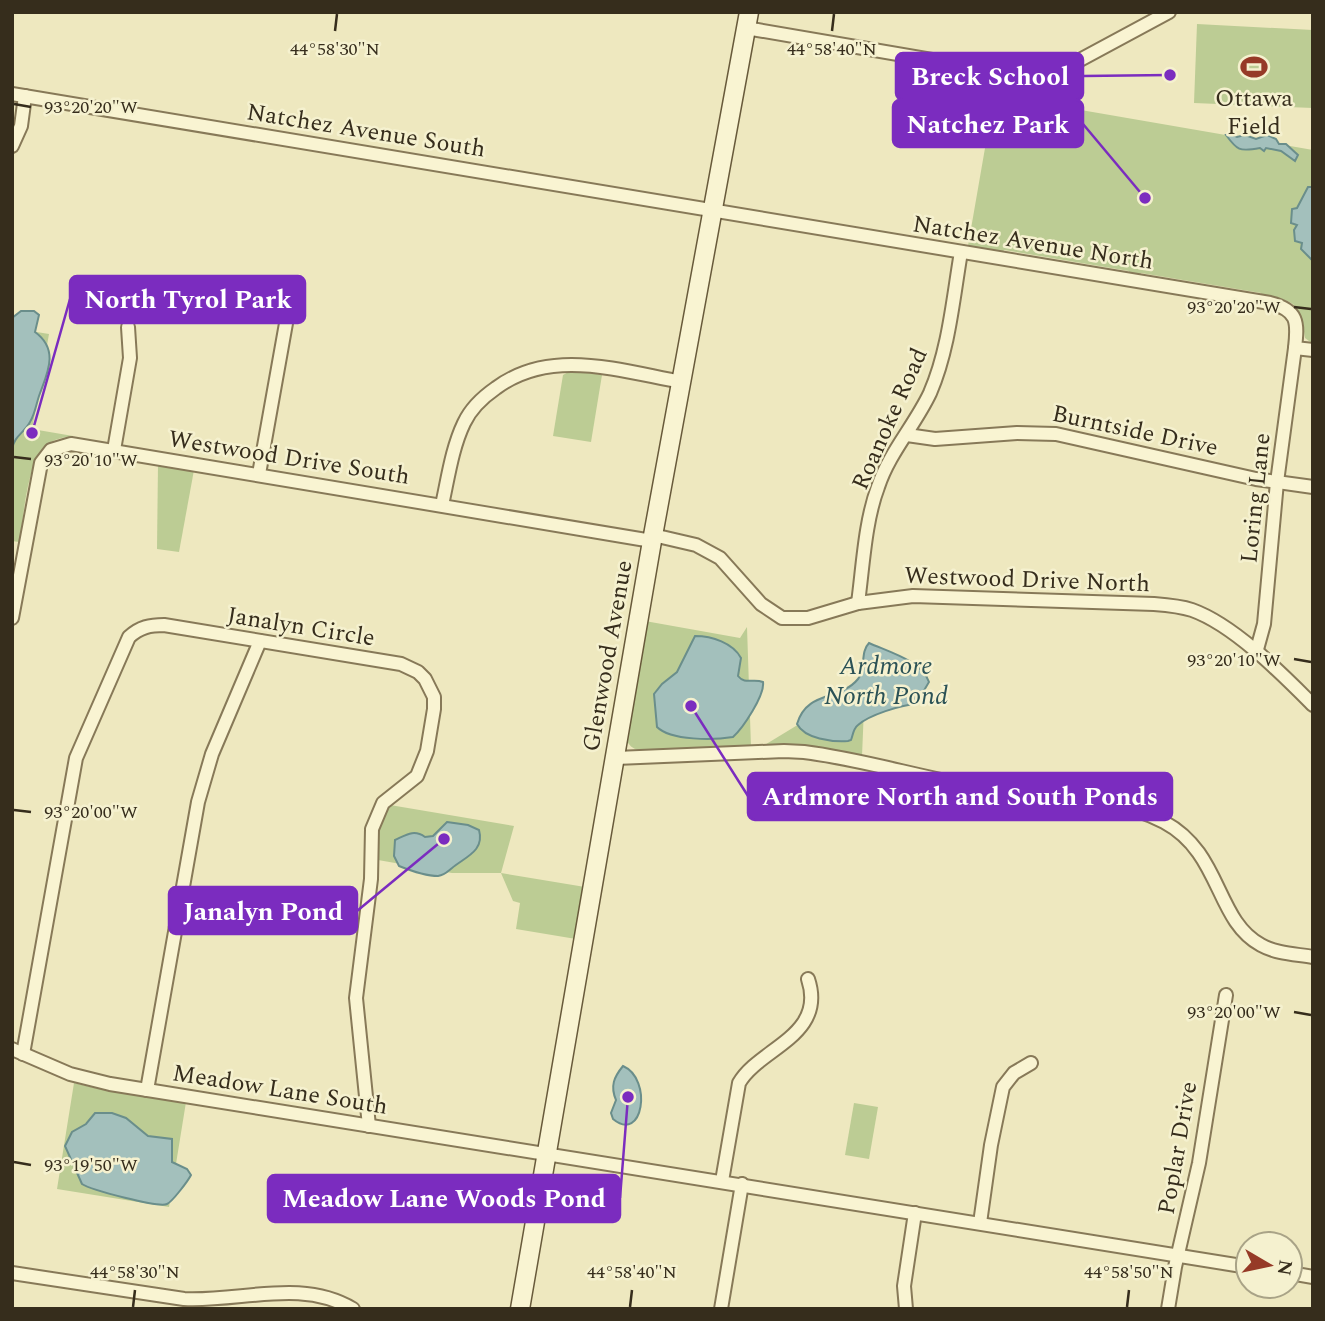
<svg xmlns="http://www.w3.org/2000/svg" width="1325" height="1321" viewBox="0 0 1325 1321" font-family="Spectral,serif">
<rect width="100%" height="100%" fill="#eee8bf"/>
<g fill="#bccc94">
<path d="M 1197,24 L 1313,30 L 1313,108 L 1194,103 Z"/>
<path d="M 997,79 L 1025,82 L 1023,100 L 1313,150 L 1313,344 L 1305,338 C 1300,303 1297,301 1261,295 L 1261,293 L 1141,273 L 1140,275 L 1129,273 L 1129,271 L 1004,250 L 1003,252 L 968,246 Z"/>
<path d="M 12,328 L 49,334 L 32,429 L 73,436 C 64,437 54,439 46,445 C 27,461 24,517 19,542 L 12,541 Z"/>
<path d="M 572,370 L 602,375 L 591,442 L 553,436 L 563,375 Z"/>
<path d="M 158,464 L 194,470 L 179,552 L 157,549 Z"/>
<path d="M 645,621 L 740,638 L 747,627 L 751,747 L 648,750 C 637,750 631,750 626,739 Z"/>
<path d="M 865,684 L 862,756 L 763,746 Z"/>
<path d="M 390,805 L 514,826 L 501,873 L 585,887 L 576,939 L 516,929 L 520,903 L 513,901 L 501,873 L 452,873 L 378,860 L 379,825 Z"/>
<path d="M 74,1083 L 95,1088 L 186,1102 L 169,1207 L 57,1189 Z"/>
<path d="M 854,1103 L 878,1107 L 869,1159 L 845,1155 Z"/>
</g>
<g fill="#a3c0bc" stroke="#6a8e8b" stroke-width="2">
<path d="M 1231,134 L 1237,137 L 1245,135 L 1256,139 L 1267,135 L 1276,139 L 1279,144 L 1286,144 L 1298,155 L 1295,161 L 1281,151 L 1266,148 L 1264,151 L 1260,148 C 1239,152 1237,150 1226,135 Z"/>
<path d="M 1308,187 L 1313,187 L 1313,261 L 1301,249 L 1302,243 L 1295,241 L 1294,230 L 1297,225 L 1291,223 L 1292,209 L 1297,208 Z"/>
<path d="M 21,311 L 34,311 L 39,315 L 35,332 C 60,350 47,374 39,396 C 36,405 35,414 30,422 C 25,432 14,436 12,449 L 12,318 Z"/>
<path d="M 695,636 C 712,636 733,643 741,658 L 738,676 C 745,685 753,678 763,682 C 765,695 743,728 733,737 C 714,740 671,741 657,727 L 654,694 L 662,684 L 677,672 Z"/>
<path d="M 869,643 C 889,652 922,661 929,682 L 916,704 C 901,705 869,715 858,725 C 853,729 853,735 851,740 L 848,741 C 832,742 805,739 797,724 C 807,690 840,701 858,679 C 866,669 860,652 869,643 Z"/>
<path d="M 447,822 L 468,825 L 479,830 C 485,851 465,857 452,868 C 447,872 445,875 438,876 C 427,876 409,870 399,866 L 394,856 L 395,840 C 406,835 414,829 425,837 L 433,836 Z"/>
<path d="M 623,1066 C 653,1079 643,1144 613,1119 L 611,1113 L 616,1100 C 610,1086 614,1077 623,1066 Z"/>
<path d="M 95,1113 L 112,1113 L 126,1118 L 148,1136 L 172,1139 L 172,1162 L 187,1169 L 191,1175 C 188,1181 172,1202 167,1204 C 159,1208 91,1190 82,1184 L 65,1146 L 72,1132 L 86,1124 Z"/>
</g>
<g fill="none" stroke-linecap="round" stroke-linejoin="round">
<g stroke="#877958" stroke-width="16">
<g id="street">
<path d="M 746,28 L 1002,72 L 1031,75 L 1065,68 L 1169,12"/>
<path d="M 12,94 L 1270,303 C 1298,310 1298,322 1295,348 L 1313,350"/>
<path d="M 12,146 L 21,126 L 25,96"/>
<path d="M 907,435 L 935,439 L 1017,433 L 1056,434 L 1256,479 L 1313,487"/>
<path d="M 114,450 L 130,358 L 128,327"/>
<path d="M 259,474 L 290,301"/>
<path d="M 442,505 C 448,478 452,448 464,423 C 471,408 483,397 496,388 C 551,347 620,371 682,382"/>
<path d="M 653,535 L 696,545 L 720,558 L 761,604 L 782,618 L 808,618 L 858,603 L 913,596 L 1154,604 C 1167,605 1180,606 1192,610 C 1234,625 1282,674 1313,705"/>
<path d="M 858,603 C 863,566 865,521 878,487 C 889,453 915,425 930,393 C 949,349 953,299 961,252"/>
<path d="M 12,618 L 41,463 L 51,450 L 71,444 L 652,541"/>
<path d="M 1256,653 L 1264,624 L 1277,482 L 1295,348"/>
<path d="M 616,758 L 784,751 L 804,752 C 860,759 915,776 971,786 C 1034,797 1106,792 1164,822 C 1222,853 1215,920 1261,945 C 1277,954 1296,954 1313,957"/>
<path d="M 12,1049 L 70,1074 L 110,1084 L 1248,1267"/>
<path d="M 23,1054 L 76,758 L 129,637 C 140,627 150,625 164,625 L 401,664 L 418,672 L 425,679 L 434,697 L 434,709 L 427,751 L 417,776 L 383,803 L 372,829 L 371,879 L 356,998 L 369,1126"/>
<path d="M 147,1090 L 198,802 L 212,754 L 260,641"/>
<path d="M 722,1181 L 739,1083 C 759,1048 827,1036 808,979"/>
<path d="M 980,1223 L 991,1145 L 1003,1087 L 1014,1073 L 1031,1063"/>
<path d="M 12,1273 L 184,1299 C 241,1302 301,1278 353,1309"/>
<path d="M 1290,1273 L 1313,1277"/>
<path d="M 721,1309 L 742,1184"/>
<path d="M 906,1309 L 904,1286 L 915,1213"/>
<path d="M 1168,1309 L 1175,1267 L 1199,1163 L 1226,995"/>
</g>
</g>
<g stroke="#685a3b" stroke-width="21">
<path id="secondary" d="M 520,1309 L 652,541 L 749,12"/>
</g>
<use href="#street" stroke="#f9f4d2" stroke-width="12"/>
<use href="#secondary" stroke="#f9f4d2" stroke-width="18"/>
</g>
<path fill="none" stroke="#362d1c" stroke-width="2.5" d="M 335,31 L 337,14M 832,31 L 834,14M 14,104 L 31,107M 1294,307 L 1311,309M 14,457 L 31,459M 1294,659 L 1311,662M 14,810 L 31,812M 1294,1012 L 1311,1015M 14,1162 L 31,1165M 133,1307 L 135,1290M 630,1307 L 632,1290M 1127,1307 L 1129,1290"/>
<defs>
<g id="stadium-bare" transform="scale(2.1)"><path d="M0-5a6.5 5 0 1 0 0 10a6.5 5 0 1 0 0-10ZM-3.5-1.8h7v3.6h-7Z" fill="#963a27" stroke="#f5f1cf" stroke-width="2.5" paint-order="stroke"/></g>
</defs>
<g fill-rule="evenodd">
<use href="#stadium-bare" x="1254" y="67"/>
</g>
<g text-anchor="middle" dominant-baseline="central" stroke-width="5" stroke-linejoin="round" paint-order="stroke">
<g font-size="24" fill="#362d1c" stroke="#f5f1cf">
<text x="1254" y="99">Ottawa<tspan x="1254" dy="28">Field</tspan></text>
</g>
<g font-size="24" fill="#362d1c" stroke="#f5f1cf">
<text transform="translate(366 131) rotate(9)">Natchez Avenue South</text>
<text transform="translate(1033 243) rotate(9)">Natchez Avenue North</text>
<text transform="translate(890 419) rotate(-66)">Roanoke Road</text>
<text transform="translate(1135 431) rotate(12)">Burntside Drive</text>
<text transform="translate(289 458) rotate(9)">Westwood Drive South</text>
<text transform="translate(1256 498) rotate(-84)">Loring Lane</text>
<text transform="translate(1027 580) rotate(2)">Westwood Drive North</text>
<text transform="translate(301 627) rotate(9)">Janalyn Circle</text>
<text transform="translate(608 656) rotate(-80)">Glenwood Avenue</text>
<text transform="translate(280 1090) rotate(9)">Meadow Lane South</text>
<text transform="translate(1178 1148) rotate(-80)">Poplar Drive</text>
</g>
<g font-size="26" font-style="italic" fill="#2b5256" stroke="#f5f1cf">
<text x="886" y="666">Ardmore<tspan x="886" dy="30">North Pond</tspan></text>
</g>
</g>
<g font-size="18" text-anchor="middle" fill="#362d1c" stroke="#f5f1cf" stroke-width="5" stroke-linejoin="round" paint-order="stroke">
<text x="335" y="55">44°58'30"N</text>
<text x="832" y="55">44°58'40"N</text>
<text x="91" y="113">93°20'20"W</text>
<text x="1234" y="313">93°20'20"W</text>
<text x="91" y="466">93°20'10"W</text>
<text x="1234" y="666">93°20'10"W</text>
<text x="91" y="818">93°20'00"W</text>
<text x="1234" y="1018">93°20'00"W</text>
<text x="91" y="1171">93°19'50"W</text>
<text x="135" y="1278">44°58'30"N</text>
<text x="632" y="1278">44°58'40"N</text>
<text x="1129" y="1278">44°58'50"N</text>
</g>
<path fill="none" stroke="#7b2cbf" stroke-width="2.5" d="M1170 75L1083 76M1145 198L1083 124M32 433L70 299M691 706L748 796M444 839L357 911M628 1097L620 1198"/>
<g fill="#7b2cbf" stroke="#f5f1cf" stroke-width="2.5">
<circle cx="1170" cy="75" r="7"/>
<circle cx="1145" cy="198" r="7"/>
<circle cx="32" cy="433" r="7"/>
<circle cx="691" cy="706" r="7"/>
<circle cx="444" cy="839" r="7"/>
<circle cx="628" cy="1097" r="7"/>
</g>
<g fill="#7b2cbf" stroke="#7b2cbf" stroke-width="2.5">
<rect x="896" y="53" width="187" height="47" rx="7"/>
<rect x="893" y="100" width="190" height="47" rx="7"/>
<rect x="70" y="276" width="235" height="47" rx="7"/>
<rect x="748" y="773" width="424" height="47" rx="7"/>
<rect x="169" y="887" width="188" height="47" rx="7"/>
<rect x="268" y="1175" width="352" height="47" rx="7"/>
</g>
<g font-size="26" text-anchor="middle" font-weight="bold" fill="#fff">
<text x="990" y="85">Breck School</text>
<text x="988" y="133">Natchez Park</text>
<text x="188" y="308">North Tyrol Park</text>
<text x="960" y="805">Ardmore North and South Ponds</text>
<text x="263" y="920">Janalyn Pond</text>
<text x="444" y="1207">Meadow Lane Woods Pond</text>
</g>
<rect width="1325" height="1321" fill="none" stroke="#362d1c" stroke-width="28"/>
<g transform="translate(1269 1265) rotate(99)"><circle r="33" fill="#f5f1cf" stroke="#a9a387" stroke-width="2"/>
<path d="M0-5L12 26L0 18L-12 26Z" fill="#963a27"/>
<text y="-10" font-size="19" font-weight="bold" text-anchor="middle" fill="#362d1c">N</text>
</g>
</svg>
